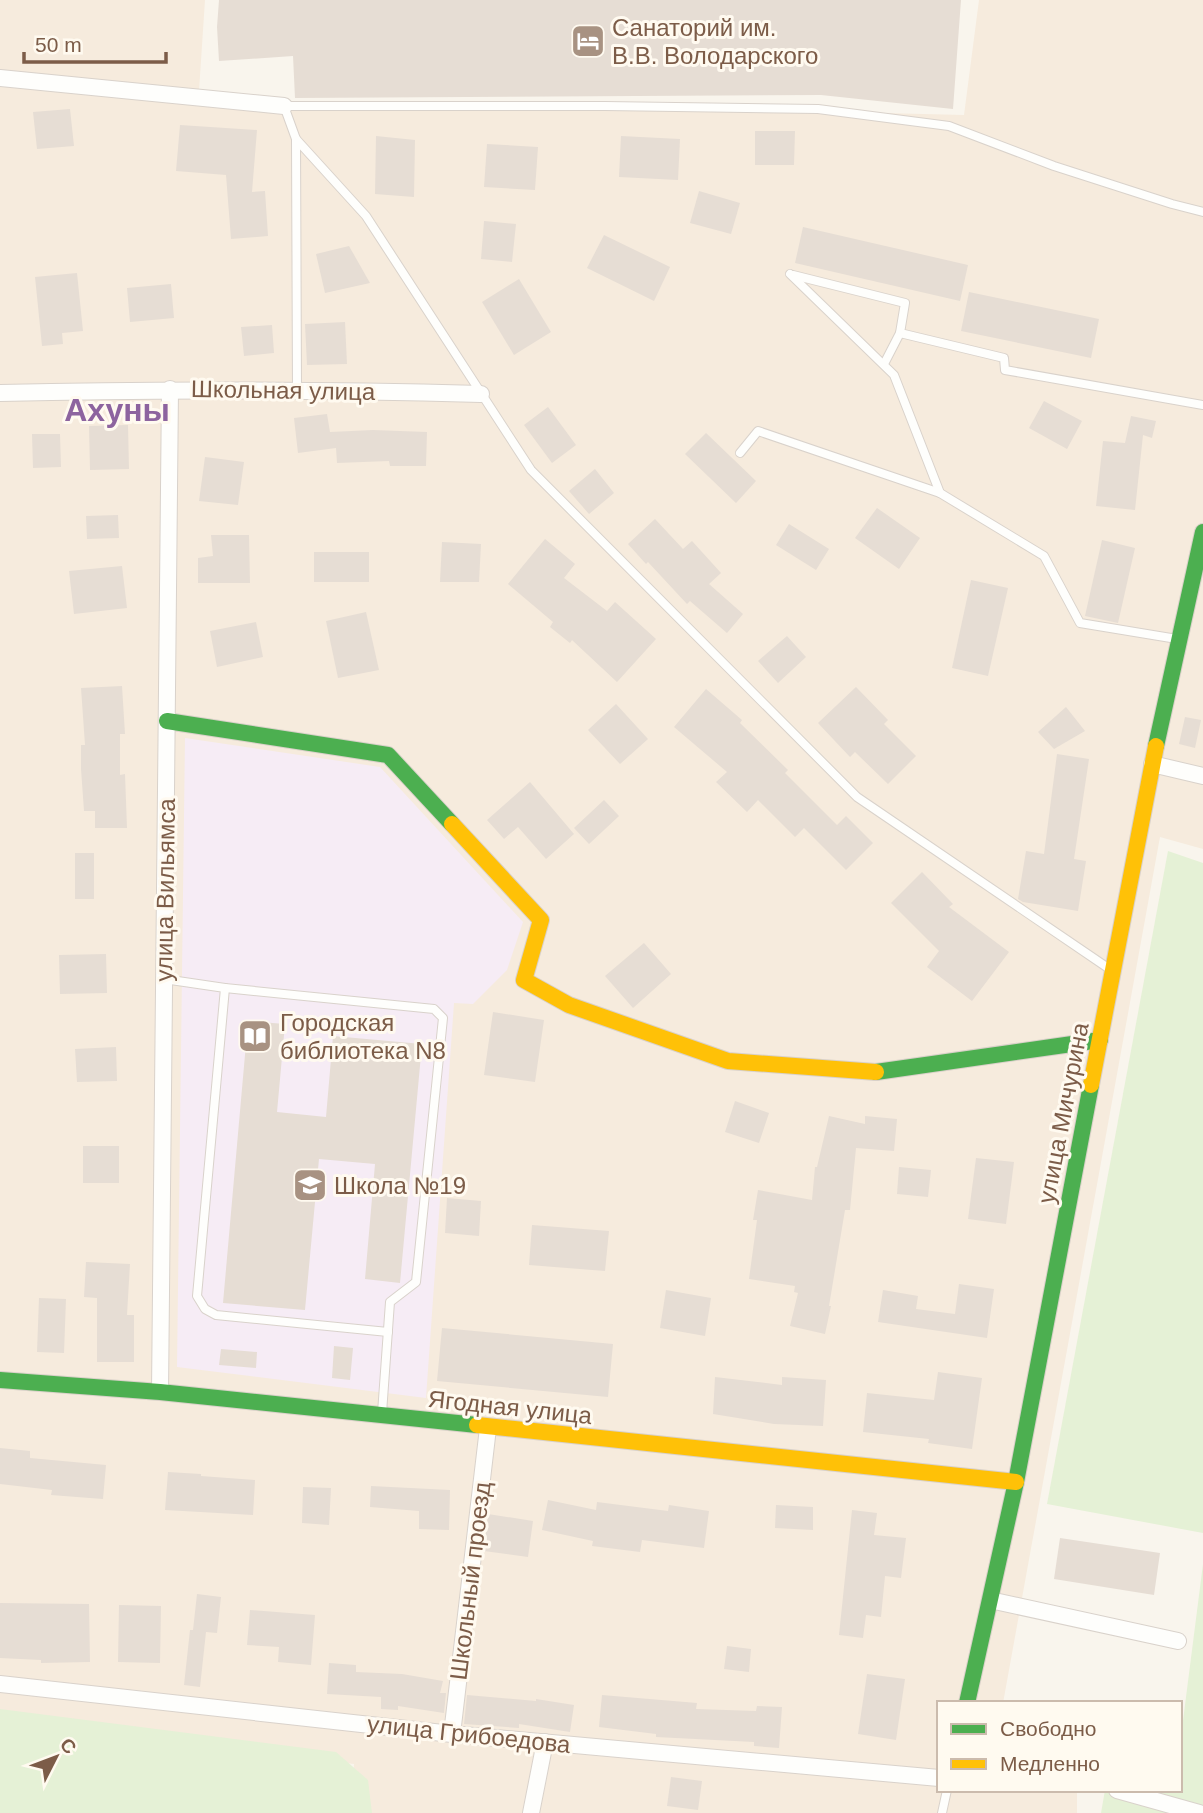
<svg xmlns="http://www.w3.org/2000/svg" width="1203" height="1813" viewBox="0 0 1203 1813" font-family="Helvetica,sans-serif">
<rect width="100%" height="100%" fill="#f9f5ed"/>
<path fill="#f6ebdd" d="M 0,0 L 205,0 L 198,106 L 605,106 L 964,115 L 979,0 L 1203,0 L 1203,849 L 1160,837 L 1003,1703 L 939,1703 L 939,1790 L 1077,1790 L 1077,1813 L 352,1813 L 354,1764 L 0,1723 Z"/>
<path fill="#f6ecf5" d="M 185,738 L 380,767 L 523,922 L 507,970 L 473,1004 L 454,1003 L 426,1398 L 177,1367 Z"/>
<g fill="#e5f1d6">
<path d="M 1168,851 L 1203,863 L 1203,1533 L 1047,1504 Z"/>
<path d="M 1203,1564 L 1203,1813 L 1101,1813 L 1105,1790 L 1180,1790 L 1180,1744 Z"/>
<path d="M 0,1709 L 336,1752 L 368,1780 L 372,1813 L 0,1813 Z"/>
</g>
<g fill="#e6ddd4">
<path d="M 219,0 L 961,0 L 953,109 L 821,95 L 295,98 L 293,56 L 219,61 L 217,27 Z"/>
<path d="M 70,109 L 74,146 L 37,149 L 33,112 Z"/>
<path d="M 180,125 L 257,130 L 252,192 L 265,191 L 268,236 L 231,239 L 226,175 L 176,171 Z"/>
<path d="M 755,131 L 795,131 L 794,165 L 755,165 Z"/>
<path d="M 376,136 L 415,140 L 414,197 L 375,194 Z"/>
<path d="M 621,136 L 680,139 L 678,180 L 619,177 Z"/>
<path d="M 487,144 L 538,147 L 535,190 L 484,187 Z"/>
<path d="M 699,191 L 740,203 L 731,234 L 690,223 Z"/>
<path d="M 484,221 L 516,224 L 512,262 L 481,259 Z"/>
<path d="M 803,227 L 968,265 L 960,301 L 795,263 Z"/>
<path d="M 604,235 L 670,267 L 654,301 L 587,268 Z"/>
<path d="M 349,246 L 370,283 L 325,293 L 316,254 Z"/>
<path d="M 77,273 L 83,331 L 62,333 L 63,344 L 42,346 L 35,277 Z"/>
<path d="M 519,279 L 551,332 L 514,355 L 482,302 Z"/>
<path d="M 171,284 L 174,318 L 130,322 L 127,288 Z"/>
<path d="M 969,292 L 1099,319 L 1091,358 L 961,331 Z"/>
<path d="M 345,322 L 347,364 L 307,365 L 305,324 Z"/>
<path d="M 272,325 L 274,353 L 244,356 L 241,327 Z"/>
<path d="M 1044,401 L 1082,421 L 1067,449 L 1029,428 Z"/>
<path d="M 548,407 L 576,445 L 552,463 L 524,425 Z"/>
<path d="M 327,414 L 330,432 L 373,430 L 427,432 L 426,466 L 390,466 L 389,461 L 337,463 L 336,448 L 298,453 L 294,418 Z"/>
<path d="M 1131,416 L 1156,421 L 1152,438 L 1143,435 L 1135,510 L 1096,506 L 1103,441 L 1125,443 Z"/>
<path d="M 128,425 L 129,469 L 90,470 L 89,426 Z"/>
<path d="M 706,433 L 756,481 L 736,503 L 685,454 Z"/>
<path d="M 32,434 L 60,434 L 61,467 L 33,468 Z"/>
<path d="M 205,457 L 244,462 L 238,505 L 199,501 Z"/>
<path d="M 595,469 L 614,493 L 589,514 L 569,491 Z"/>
<path d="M 877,508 L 920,538 L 899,569 L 855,538 Z"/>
<path d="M 118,515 L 119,538 L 87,539 L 86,516 Z"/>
<path d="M 655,519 L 683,549 L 692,541 L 721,573 L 709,584 L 743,614 L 727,633 L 690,601 L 687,604 L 648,562 L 646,564 L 628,544 Z"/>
<path d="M 789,524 L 829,549 L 816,570 L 776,545 Z"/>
<path d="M 211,535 L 249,535 L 250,583 L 198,583 L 198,558 L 213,556 Z"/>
<path d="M 545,539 L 575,564 L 564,578 L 607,611 L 615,602 L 656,639 L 617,682 L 572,640 L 570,643 L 550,627 L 553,622 L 508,584 Z"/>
<path d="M 1102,540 L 1135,548 L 1118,623 L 1085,616 Z"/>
<path d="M 442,542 L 481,544 L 479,582 L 440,582 Z"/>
<rect x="314" y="552" width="55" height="30"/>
<path d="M 122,566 L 127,608 L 74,614 L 69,571 Z"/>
<path d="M 971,580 L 1008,588 L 988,676 L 952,668 Z"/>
<path d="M 366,612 L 379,670 L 338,678 L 326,621 Z"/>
<path d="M 256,622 L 263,657 L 217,667 L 210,631 Z"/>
<path d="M 787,636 L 806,657 L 778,683 L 758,661 Z"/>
<path d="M 122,686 L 125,734 L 120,734 L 120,775 L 125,774 L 127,828 L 95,828 L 95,811 L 84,811 L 81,769 L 81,745 L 85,745 L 81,688 Z"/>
<path d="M 856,687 L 888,720 L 884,724 L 916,756 L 888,784 L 855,752 L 850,757 L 818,723 Z"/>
<path d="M 706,689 L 742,720 L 740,723 L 788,770 L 785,773 L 837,825 L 846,816 L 873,843 L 846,870 L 804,828 L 795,837 L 758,800 L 747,812 L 716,782 L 727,772 L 674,727 Z"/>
<path d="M 616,704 L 648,739 L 620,764 L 588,730 Z"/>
<path d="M 1066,707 L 1085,731 L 1054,749 L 1038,732 Z"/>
<path d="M 1185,717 L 1201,720 L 1195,748 L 1179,744 Z"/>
<path d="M 1057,754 L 1089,759 L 1074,859 L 1086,861 L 1078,911 L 1023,902 L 1018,899 L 1026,851 L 1044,854 Z"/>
<path d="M 530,782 L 574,834 L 546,859 L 518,827 L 504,839 L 487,820 Z"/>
<path d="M 604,800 L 619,816 L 589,844 L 574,828 Z"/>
<rect x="75" y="853" width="19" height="46"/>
<path d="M 922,872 L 953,904 L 949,907 L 1009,952 L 972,1001 L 927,967 L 939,951 L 891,903 Z"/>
<path d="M 644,943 L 671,974 L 633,1008 L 605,976 Z"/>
<path d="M 106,954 L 107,993 L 60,994 L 59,955 Z"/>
<path d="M 493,1012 L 544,1020 L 535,1082 L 484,1075 Z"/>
<path d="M 248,1021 L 285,1024 L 277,1112 L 326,1117 L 333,1036 L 422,1044 L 400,1283 L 365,1279 L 375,1164 L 319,1159 L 305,1310 L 223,1303 Z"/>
<path d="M 116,1047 L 117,1081 L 77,1082 L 75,1049 Z"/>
<path d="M 735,1101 L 769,1113 L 759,1143 L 725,1132 Z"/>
<path d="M 829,1116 L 865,1124 L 865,1116 L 897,1119 L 894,1151 L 856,1148 L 850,1210 L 845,1210 L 829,1306 L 831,1306 L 825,1334 L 790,1326 L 798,1293 L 794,1292 L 795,1286 L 749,1279 L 757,1220 L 753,1220 L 758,1190 L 812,1200 L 815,1167 L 817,1167 Z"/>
<rect x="83" y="1146" width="36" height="37"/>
<path d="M 976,1158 L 1014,1162 L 1006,1224 L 968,1219 Z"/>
<path d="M 899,1167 L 931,1170 L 928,1197 L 897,1194 Z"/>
<path d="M 447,1198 L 481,1201 L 479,1236 L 445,1233 Z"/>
<path d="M 532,1225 L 609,1231 L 605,1271 L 529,1265 Z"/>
<path d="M 86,1262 L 130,1264 L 127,1315 L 134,1315 L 134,1362 L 97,1362 L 97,1298 L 84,1297 Z"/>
<path d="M 959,1284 L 994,1289 L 987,1338 L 878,1322 L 883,1290 L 918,1296 L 916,1309 L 955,1314 Z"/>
<path d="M 666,1290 L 711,1298 L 705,1336 L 660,1328 Z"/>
<path d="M 39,1298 L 66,1299 L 64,1353 L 37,1352 Z"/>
<path d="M 442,1328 L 613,1344 L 608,1397 L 437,1381 Z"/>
<path d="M 334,1346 L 353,1348 L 350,1380 L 332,1378 Z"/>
<path d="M 221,1349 L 257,1352 L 256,1368 L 219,1365 Z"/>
<path d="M 938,1372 L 982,1378 L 972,1449 L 928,1443 L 929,1439 L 863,1432 L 867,1393 L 934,1400 Z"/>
<path d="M 715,1377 L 782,1385 L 782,1377 L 826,1380 L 823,1426 L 774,1424 L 713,1414 Z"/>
<path d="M 0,1448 L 30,1451 L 30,1458 L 106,1465 L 103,1499 L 51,1495 L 52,1490 L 0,1484 Z"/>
<path d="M 168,1472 L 201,1474 L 201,1476 L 255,1480 L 253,1515 L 165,1510 Z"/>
<path d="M 371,1486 L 450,1490 L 449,1530 L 419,1529 L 419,1511 L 370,1507 Z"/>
<path d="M 303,1487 L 331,1488 L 329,1525 L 302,1523 Z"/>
<path d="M 548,1500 L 596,1510 L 597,1502 L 668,1511 L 669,1505 L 709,1511 L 704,1548 L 642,1540 L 640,1552 L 592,1546 L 593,1541 L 542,1530 Z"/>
<path d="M 776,1505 L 813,1507 L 813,1530 L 775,1528 Z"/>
<path d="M 852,1510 L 877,1513 L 874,1535 L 906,1538 L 901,1578 L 885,1576 L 881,1617 L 866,1615 L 863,1638 L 839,1635 Z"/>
<path d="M 488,1514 L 533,1521 L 528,1557 L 484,1551 Z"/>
<path d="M 1060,1538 L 1160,1553 L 1154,1595 L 1054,1579 Z"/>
<path d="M 197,1594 L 221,1597 L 217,1633 L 206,1632 L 200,1687 L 184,1685 L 190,1630 L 193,1630 Z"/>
<path d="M 0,1603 L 89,1604 L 90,1662 L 41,1663 L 41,1660 L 0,1658 Z"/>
<path d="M 119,1605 L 161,1606 L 160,1663 L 118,1662 Z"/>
<path d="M 250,1610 L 315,1615 L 311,1665 L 278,1662 L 279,1647 L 247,1645 Z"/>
<path d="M 727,1646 L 751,1649 L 749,1672 L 724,1669 Z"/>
<path d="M 329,1663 L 356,1665 L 356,1672 L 402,1674 L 443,1681 L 440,1693 L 446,1693 L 444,1713 L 398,1706 L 398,1710 L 381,1709 L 381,1697 L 327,1694 Z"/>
<path d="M 867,1674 L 905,1679 L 896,1740 L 858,1734 Z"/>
<path d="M 467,1695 L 536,1701 L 536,1699 L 574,1705 L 570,1732 L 519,1724 L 519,1728 L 464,1724 Z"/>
<path d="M 602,1695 L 697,1703 L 696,1709 L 756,1711 L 757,1706 L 782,1707 L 779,1748 L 754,1746 L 754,1742 L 656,1737 L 656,1734 L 599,1727 Z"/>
<path d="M 671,1777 L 702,1781 L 698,1810 L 667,1806 Z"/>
</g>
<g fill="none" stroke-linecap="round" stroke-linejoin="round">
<g stroke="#d9d2cb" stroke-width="10">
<g id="lane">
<path d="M 296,139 L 297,389"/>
<path d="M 790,274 L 894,375 L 940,493 L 1044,556 L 1080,623 L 1177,639"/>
<path d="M 793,275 L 905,303 L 900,333 L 1004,358 L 1005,370 L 1203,405"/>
<path d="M 884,364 L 900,333"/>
<path d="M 740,453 L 758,431 L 940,493"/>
<path d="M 1111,970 L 857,797 L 531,470 L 366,216 L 296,139 L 284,106 L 605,106 L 818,109 L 949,126 L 1054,166 L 1172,204 L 1203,212"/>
<path d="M 164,979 L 225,988 L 197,1296 L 205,1309 L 216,1315 L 388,1332"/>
<path d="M 225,988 L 434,1009 L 443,1018 L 416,1282 L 390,1302 L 382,1413"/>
<path d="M 942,1813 L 947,1790"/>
</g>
</g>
<g stroke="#d9d2cb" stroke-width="18">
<g id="street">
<path d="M 0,78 L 284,106"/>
<path d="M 0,393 C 161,389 321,390 481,394"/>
<path d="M 1152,764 L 1203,776"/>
<path d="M 160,1392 L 170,389"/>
<path d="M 990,1600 L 1178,1641"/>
<path d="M 0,1684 L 452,1734 L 939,1778"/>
<path d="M 452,1734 L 488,1428"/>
<path d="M 1117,1790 L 1199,1813"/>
<path d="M 531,1813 L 545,1742"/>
</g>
</g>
<g stroke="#d9d1c9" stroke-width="18">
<g id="fast">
<path d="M 167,721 L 388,755 L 452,824"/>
<path d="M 1156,746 L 1203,532"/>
<path d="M 876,1072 L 1100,1040"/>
<path d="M 0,1380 L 160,1392 L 477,1425"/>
<path d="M 967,1703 L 1016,1482 L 1091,1085"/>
</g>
</g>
<g stroke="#d9d1c9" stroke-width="18">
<g id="slow">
<path d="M 452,824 L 541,920 L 524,980 L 569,1005 L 728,1061 L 876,1072"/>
<path d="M 1091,1085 L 1156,746"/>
<path d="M 477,1425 L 1016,1482"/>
</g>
</g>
<use href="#lane" stroke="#fefefc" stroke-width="8"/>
<use href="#street" stroke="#fefefc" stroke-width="16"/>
<use href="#fast" stroke="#4caf50" stroke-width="16"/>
<use href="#slow" stroke="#ffc107" stroke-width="16"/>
</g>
<defs>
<g id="hotel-square" transform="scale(1.75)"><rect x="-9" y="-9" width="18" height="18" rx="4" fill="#a89282" stroke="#fffaf0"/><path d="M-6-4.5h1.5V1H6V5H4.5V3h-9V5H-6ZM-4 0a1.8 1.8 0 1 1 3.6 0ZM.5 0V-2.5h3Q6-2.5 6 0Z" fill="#fff"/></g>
<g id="library-square" transform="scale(1.75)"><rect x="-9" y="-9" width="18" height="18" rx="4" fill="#a89282" stroke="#fffaf0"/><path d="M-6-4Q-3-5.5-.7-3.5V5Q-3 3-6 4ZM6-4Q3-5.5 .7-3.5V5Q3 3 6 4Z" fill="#fff"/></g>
<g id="school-square" transform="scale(1.75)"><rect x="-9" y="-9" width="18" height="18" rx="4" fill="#a89282" stroke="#fffaf0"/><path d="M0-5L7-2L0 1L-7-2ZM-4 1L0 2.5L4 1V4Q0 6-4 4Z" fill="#fff"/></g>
</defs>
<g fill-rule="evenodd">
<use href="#hotel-square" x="588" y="41"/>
<use href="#library-square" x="255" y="1036"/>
<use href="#school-square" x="310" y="1185"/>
</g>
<g text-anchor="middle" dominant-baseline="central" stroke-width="6" stroke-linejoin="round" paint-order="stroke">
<g font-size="24" fill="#7c5c48" stroke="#fffaf0" text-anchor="start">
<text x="612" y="27">Санаторий им.<tspan x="612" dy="28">В.В. Володарского</tspan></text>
<text x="280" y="1022">Городская<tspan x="280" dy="28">библиотека N8</tspan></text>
<text x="334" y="1185">Школа №19</text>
</g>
<g font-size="24" fill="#7c5c48" stroke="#fffaf0">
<text transform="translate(283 390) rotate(1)">Школьная улица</text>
<text transform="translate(165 890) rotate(-89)">улица Вильямса</text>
<text transform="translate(1063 1113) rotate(-79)">улица Мичурина</text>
<text transform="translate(510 1407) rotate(6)">Ягодная улица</text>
<text transform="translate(470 1581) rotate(-83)">Школьный проезд</text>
<text transform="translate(469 1734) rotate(6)">улица Грибоедова</text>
</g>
<g font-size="32" font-weight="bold" fill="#8d649f" stroke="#fffaf0">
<text x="117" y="410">Ахуны</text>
</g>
</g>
<rect x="937" y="1701" width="245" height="91" fill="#fffaf0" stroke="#cbbbad" stroke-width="2"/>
<rect x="951" y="1724" width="35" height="10" fill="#4caf50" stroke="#cbbbad" stroke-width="2"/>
<text x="1000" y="1736" font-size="21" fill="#7c5c48">Свободно</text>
<rect x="951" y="1759" width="35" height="10" fill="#ffc107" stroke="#cbbbad" stroke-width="2"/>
<text x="1000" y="1771" font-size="21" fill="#7c5c48">Медленно</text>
<g transform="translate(56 1757) rotate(48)" stroke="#fffaf0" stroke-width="5" paint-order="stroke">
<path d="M0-5L12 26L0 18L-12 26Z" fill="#7c5c48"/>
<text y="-10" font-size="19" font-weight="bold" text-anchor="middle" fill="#7c5c48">С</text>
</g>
<path d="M24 52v10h142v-10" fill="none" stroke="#7c5c48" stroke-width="3.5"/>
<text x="35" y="52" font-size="21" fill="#7c5c48" stroke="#fffaf0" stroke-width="5" paint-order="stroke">50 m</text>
</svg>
